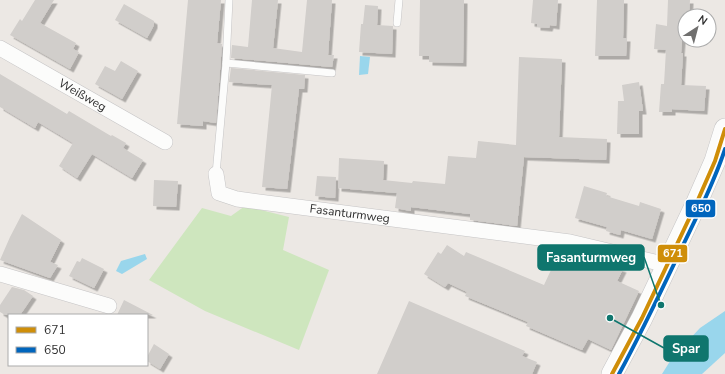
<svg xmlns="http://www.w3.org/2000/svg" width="725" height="374" viewBox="0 0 725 374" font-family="'Nunito Sans',sans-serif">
<defs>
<filter id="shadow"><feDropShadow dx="3.5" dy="3.5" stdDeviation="0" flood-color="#0004"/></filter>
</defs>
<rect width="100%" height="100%" fill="#ece8e4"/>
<path fill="#cee6be" d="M 245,206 L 289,217 L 283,250 L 329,270 L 299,350 L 205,311 L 149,280 L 202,208 L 231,216 Z"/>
<g fill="#99d6ec">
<path d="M 360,56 L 370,57 L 368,74 L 359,75 Z"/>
<path d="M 145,254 L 147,259 L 122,274 L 116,271 L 121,261 Z"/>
<path d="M 725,311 L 725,353 L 702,374 L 662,374 L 672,358 L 700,328 Z"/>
</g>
<g fill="#d1cecb" filter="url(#shadow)">
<path d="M 35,0 L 54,0 L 40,23 L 76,43 L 73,49 L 79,52 L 70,69 L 10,35 L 20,19 L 22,21 Z"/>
<path d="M 188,0 L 221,0 L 217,43 L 222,44 L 216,123 L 203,121 L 203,126 L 177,124 Z"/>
<path d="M 252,0 L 278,0 L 273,48 L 302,52 L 307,0 L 332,0 L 328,55 L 334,55 L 332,67 L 231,58 L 232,45 L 248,47 Z"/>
<path d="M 420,0 L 464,0 L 463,63 L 429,62 L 429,56 L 419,56 Z"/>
<path d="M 533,0 L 558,0 L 556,26 L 550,25 L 549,28 L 537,27 L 537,24 L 531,23 Z"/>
<path d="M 597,0 L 624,0 L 623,38 L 627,38 L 626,56 L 595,56 Z"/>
<path d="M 668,0 L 690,0 L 689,16 L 684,16 L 681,53 L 683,53 L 681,85 L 706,86 L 704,111 L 672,109 L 672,112 L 659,112 L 661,84 L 664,84 L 666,50 L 654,49 L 656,24 L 667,26 Z"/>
<path d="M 124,4 L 154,21 L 154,25 L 147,38 L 115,20 Z"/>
<path d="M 365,5 L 378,6 L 377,25 L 393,26 L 392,54 L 359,52 L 361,24 L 363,24 Z"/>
<path d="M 519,57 L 562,59 L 559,137 L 607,139 L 606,160 L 524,157 L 517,226 L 470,220 L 470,214 L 411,207 L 411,211 L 395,208 L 397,193 L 338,188 L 339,158 L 384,161 L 383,180 L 412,183 L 413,181 L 445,184 L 448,156 L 476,158 L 478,141 L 516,145 Z"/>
<path d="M 121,61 L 138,71 L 122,99 L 95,84 L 105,66 L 115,71 Z"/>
<path d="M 231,68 L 305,75 L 304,89 L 299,89 L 287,189 L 262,187 L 272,85 L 229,82 Z"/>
<path d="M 0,74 L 67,114 L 69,111 L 111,136 L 112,135 L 126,143 L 123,148 L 143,160 L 132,178 L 92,154 L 77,178 L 59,166 L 73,143 L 38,122 L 35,128 L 0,107 Z"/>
<path d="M 639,82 L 643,111 L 639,111 L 639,134 L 617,134 L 618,101 L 624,101 L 622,85 Z"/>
<path d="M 317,176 L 336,177 L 335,198 L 315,196 Z"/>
<path d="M 154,180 L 178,181 L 176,207 L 153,206 Z"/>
<path d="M 584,186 L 607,193 L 606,196 L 639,206 L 640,202 L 661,209 L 652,239 L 621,230 L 620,235 L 606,231 L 607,227 L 575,218 Z"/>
<path d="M 22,214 L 61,240 L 50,262 L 58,265 L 50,278 L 0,260 L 10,237 Z"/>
<path d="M 447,245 L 464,256 L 466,252 L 544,285 L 557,257 L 570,263 L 574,254 L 623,269 L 617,281 L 639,291 L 611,350 L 588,339 L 582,350 L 526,326 L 528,322 L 465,296 L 467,292 L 448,283 L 445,287 L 424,274 L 438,252 L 441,254 Z"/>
<path d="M 82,258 L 104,269 L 94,288 L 69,276 L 77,261 L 80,262 Z"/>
<path d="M 12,287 L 24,290 L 33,296 L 20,315 L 5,315 L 0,312 L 0,305 Z"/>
<path d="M 124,300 L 153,315 L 117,315 Z"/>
<path d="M 409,301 L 525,351 L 522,356 L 537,362 L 532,374 L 377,374 Z"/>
<path d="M 154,344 L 169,354 L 160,369 L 147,361 L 147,357 Z"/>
</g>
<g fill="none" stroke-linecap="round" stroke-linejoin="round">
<g stroke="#c5c4c5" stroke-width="8">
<g id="service">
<path d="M 397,23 L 399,0"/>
<path d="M 226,63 L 332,73"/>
<path d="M 216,174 L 226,63 L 229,0"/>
</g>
</g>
<g stroke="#c5c4c5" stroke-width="16">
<g id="minor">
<path id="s1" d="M 0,48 L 165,142"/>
<path id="s2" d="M 216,174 L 219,193 L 237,199 L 570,242 L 659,263 L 666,266"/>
<path d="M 0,274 L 109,306"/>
</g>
</g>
<g stroke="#c5c4c5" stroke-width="22">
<path id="secondary" d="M 612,374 L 642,318 L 697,202 L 715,161 L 725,129"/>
</g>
<use href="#service" stroke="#fcfcfb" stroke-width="7"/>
<use href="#minor" stroke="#fcfcfb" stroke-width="15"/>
<use href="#secondary" stroke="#fcfcfb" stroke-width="21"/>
<g stroke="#fff" stroke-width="7">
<path id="bus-1" d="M 612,374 L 642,318 L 697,202 L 715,161 L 725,129"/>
</g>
<g stroke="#fff" stroke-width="7">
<path id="bus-2" d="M 619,374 C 643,330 664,285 686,239 C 700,210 715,180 725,149"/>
</g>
<use href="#bus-1" stroke="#cf8e09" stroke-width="4"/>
<use href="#bus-2" stroke="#0065bd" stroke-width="4"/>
</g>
<g text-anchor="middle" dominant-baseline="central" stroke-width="3.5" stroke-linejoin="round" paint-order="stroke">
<g font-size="12" fill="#2e2e2e" stroke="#fff">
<text stroke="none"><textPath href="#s1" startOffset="95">Weißweg</textPath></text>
<text stroke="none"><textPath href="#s2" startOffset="152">Fasanturmweg</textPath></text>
</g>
</g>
<path fill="none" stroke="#0f766e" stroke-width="1.5" d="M661 305L644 257M610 318L664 348"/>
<g fill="#0f766e" stroke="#fff" stroke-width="1.5">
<circle cx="661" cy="305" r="4"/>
<circle cx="610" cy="318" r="4"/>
</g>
<g fill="#0f766e" stroke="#0f766e" stroke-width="1.5">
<rect x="538" y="245" width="106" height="25" rx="4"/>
<rect x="664" y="336" width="44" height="25" rx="4"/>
</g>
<g font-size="13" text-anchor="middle" font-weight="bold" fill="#fff">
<text x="591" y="262">Fasanturmweg</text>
<text x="686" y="353">Spar</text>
</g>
<g stroke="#fff" stroke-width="1.5">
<rect x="685" y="199" width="31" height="19" rx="4" fill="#0065bd"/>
<rect x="657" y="244" width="31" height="19" rx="4" fill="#cf8e09"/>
</g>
<g font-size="11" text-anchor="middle" font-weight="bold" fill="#fff">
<text x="701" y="212">650</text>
<text x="673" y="257">671</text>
</g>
<rect x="8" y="314" width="140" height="52" fill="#ffffff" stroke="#ababab"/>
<rect x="16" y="327" width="20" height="6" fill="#cf8e09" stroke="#ababab"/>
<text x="44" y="334" font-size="12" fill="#2e2e2e">671</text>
<rect x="16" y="347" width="20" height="6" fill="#0065bd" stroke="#ababab"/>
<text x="44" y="354" font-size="12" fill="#2e2e2e">650</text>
<g transform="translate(697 28) rotate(36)"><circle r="19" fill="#ffffff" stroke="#ababab"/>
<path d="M0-3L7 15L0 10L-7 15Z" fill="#706f6e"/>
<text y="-6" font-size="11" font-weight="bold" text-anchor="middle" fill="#2e2e2e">N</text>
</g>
</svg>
